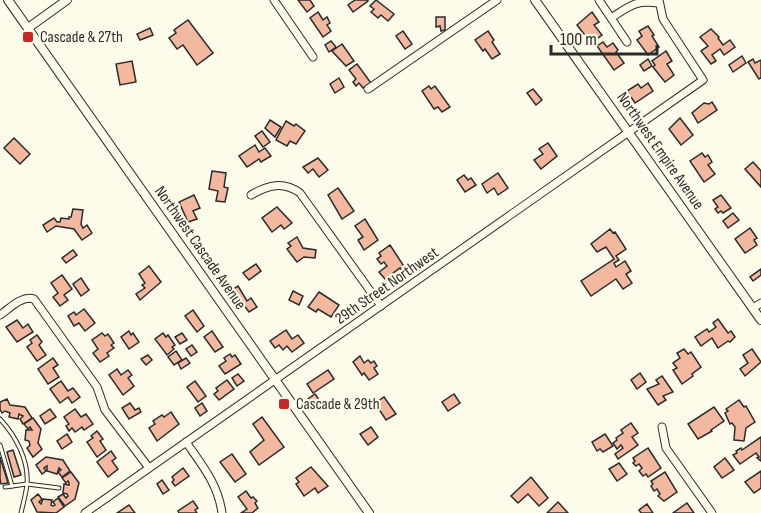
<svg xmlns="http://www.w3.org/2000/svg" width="761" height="513" viewBox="0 0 761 513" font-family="'Sofia Sans Condensed',sans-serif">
<rect width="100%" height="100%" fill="#fdfbea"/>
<g fill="#f2b8a0" stroke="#2b2b2b" stroke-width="1.5">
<path d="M 298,0 L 310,0 L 314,6 L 307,12 Z"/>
<path d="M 355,0 L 368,0 L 368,1 L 353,12 L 348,5 Z"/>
<path d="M 376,0 L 394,14 L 388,21 L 381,15 L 378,18 L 371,12 L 374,9 L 370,6 Z"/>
<path d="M 318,12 L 323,20 L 327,17 L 330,23 L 327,25 L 331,31 L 323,37 L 310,18 Z"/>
<path d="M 592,12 L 599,22 L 594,25 L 602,35 L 591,43 L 577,25 Z"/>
<path d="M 436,17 L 445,17 L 445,30 L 441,31 L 440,26 L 436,27 Z"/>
<path d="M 188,20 L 213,53 L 197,65 L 183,45 L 177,49 L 169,38 L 176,33 L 174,30 Z"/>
<path d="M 648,26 L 654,35 L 652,36 L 659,47 L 648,55 L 637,40 L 642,36 L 639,31 Z"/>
<path d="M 150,28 L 153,35 L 140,40 L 137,34 Z"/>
<path d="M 711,29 L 719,37 L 718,38 L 723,45 L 730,40 L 735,47 L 724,55 L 720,49 L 712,55 L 716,61 L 711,64 L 701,51 L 708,46 L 700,37 Z"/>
<path d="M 403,31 L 412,44 L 405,49 L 396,36 Z"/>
<path d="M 488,31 L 494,40 L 492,42 L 500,54 L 492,59 L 485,49 L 483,51 L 475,40 Z"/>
<path d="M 331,41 L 336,47 L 329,52 L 325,45 Z"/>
<path d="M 603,42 L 607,47 L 613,43 L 618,50 L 616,52 L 624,63 L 614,70 L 597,46 Z"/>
<path d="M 342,44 L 354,61 L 346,66 L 332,51 Z"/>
<path d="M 666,51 L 672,61 L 667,64 L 674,75 L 665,82 L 653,67 L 655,65 L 652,61 Z"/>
<path d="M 742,56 L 746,63 L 733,72 L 729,65 Z"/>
<path d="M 648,59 L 652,66 L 644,71 L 640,65 Z"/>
<path d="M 753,59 L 755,63 L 761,60 L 761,78 L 759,79 L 748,62 Z"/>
<path d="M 132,61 L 136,82 L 120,85 L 116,64 Z"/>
<path d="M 357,64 L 371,83 L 363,88 L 359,83 L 356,86 L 353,82 L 356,79 L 349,70 Z"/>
<path d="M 339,78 L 344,87 L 335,93 L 330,84 Z"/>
<path d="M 648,83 L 653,91 L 635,103 L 627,91 L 638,84 L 641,88 Z"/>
<path d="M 429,86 L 431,89 L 435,86 L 450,107 L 442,112 L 438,107 L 434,109 L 422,91 Z"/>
<path d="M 533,89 L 542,100 L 536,105 L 527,93 Z"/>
<path d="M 712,102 L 717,110 L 698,123 L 692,113 L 704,103 L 709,104 Z"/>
<path d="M 680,118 L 693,135 L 681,145 L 669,129 Z"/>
<path d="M 270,120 L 281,127 L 275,137 L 265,128 Z"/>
<path d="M 286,121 L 294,126 L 296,124 L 305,131 L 296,144 L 290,141 L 287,146 L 276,140 Z"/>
<path d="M 262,131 L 270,142 L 263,147 L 255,136 Z"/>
<path d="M 14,138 L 30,154 L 20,164 L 4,148 Z"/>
<path d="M 548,143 L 557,156 L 541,169 L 534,160 L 543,154 L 539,149 Z"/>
<path d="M 255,145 L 259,152 L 265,148 L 271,156 L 261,162 L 259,159 L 247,167 L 239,156 Z"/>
<path d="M 702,153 L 705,157 L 708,155 L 712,162 L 708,165 L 715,174 L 704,182 L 690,161 Z"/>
<path d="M 318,158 L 328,170 L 319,177 L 313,169 L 308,173 L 303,167 Z"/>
<path d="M 753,162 L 761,171 L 761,187 L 745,169 Z"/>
<path d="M 212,171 L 226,173 L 224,187 L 228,188 L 225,202 L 216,201 L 218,191 L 209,189 Z"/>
<path d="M 498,173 L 508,188 L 498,195 L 494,188 L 487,193 L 482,184 Z"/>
<path d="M 464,175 L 468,180 L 471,178 L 476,185 L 465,192 L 457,180 Z"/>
<path d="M 338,188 L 354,211 L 342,219 L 328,195 Z"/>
<path d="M 194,195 L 200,208 L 193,211 L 197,219 L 188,222 L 179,202 Z"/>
<path d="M 721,195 L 731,208 L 723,213 L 721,211 L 718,213 L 715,209 L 718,207 L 713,200 Z"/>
<path d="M 277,207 L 292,223 L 284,229 L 281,225 L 272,232 L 262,218 Z"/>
<path d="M 73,209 L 83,210 L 81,224 L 83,228 L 87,225 L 92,233 L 82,240 L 74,229 L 56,226 L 47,232 L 43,225 L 54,218 L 57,222 L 60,222 L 61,218 L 69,219 L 69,217 L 71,217 Z"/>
<path d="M 733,213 L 739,220 L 728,228 L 723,221 Z"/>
<path d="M 365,219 L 378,240 L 364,250 L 358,240 L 363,237 L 355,226 Z"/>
<path d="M 750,228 L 757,238 L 754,240 L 757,245 L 745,253 L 735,239 Z"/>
<path d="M 610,229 L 613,233 L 615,232 L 626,249 L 616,256 L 619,260 L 614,263 L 616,267 L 625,261 L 631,271 L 626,274 L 632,283 L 623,289 L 616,279 L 591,296 L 581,281 L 614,259 L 606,247 L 597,252 L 591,244 Z"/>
<path d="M 297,237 L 303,248 L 316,250 L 315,258 L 304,257 L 297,262 L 287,249 L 291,246 L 288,243 Z"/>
<path d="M 390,245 L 405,268 L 401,270 L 400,268 L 385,279 L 379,272 L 387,266 L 384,262 L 381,264 L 377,259 L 381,256 L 379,253 Z"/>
<path d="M 73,250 L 77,255 L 66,263 L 62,258 Z"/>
<path d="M 256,264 L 261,271 L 249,280 L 243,273 Z"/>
<path d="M 149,266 L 161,282 L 140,300 L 136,294 L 145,288 L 142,285 L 145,283 L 139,274 Z"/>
<path d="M 761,269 L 761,275 L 753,281 L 750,277 Z"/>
<path d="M 62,275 L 72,289 L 64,295 L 68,300 L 60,306 L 53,297 L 58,293 L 51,283 Z"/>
<path d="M 81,278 L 89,290 L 81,296 L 73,284 Z"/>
<path d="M 238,286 L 247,301 L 251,298 L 257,307 L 249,312 L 243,304 L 237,308 L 227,293 Z"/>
<path d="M 293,291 L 303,296 L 299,305 L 289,300 Z"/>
<path d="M 319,292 L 339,305 L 331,317 L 318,309 L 316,312 L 308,307 Z"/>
<path d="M 84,309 L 95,323 L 85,331 L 79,323 L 74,326 L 68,316 L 74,312 L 76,315 Z"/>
<path d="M 193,310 L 204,326 L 197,332 L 185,316 Z"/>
<path d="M 718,319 L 728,333 L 731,331 L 735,337 L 730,342 L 728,341 L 718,348 L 712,338 L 701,346 L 695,337 L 707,329 L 709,332 L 716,327 L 713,323 Z"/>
<path d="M 17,320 L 23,328 L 28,324 L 33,332 L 17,342 L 6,327 Z"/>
<path d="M 286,330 L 292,339 L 298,335 L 304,343 L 292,352 L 287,346 L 283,350 L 279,345 L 275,348 L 270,341 Z"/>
<path d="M 129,331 L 131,335 L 133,333 L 139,342 L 129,349 L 121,337 Z"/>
<path d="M 212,331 L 223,347 L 215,352 L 204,337 Z"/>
<path d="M 102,333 L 105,336 L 108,334 L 114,343 L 111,345 L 114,348 L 107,353 L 109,356 L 100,362 L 93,353 L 98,349 L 92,340 Z"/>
<path d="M 163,333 L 166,337 L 168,335 L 175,345 L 172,347 L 174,349 L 167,355 L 155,339 Z"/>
<path d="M 182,333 L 187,340 L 180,344 L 175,337 Z"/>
<path d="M 37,335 L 42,342 L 39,345 L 46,355 L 37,361 L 27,347 L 32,343 L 30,340 Z"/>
<path d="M 192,345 L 197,352 L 191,356 L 186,349 Z"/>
<path d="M 684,349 L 688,354 L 691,352 L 701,367 L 692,374 L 693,376 L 682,384 L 673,370 L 677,368 L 673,363 L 680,358 L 677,353 Z"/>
<path d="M 752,349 L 761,362 L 745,376 L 740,369 L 748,363 L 743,355 Z"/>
<path d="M 176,351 L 182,360 L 174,365 L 168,357 Z"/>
<path d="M 230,354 L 232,357 L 235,355 L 241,364 L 225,374 L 219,366 L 226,361 L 224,358 Z"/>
<path d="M 148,355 L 152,360 L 146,365 L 141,359 Z"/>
<path d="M 360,356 L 364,363 L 368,360 L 371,363 L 374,361 L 377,366 L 374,368 L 378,374 L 369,380 L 364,373 L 362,375 L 353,362 Z"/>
<path d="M 53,358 L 58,365 L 53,368 L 59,377 L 48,384 L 38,369 Z"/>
<path d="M 186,358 L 190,363 L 181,369 L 178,363 Z"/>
<path d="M 117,369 L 121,375 L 128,370 L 132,375 L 128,378 L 134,386 L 123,395 L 109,375 Z"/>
<path d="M 328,370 L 334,379 L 313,393 L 307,384 Z"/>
<path d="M 640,373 L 646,382 L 637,389 L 631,380 Z"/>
<path d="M 238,374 L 244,381 L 237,386 L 232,378 Z"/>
<path d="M 662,376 L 673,392 L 663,396 L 666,400 L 658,405 L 647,389 L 659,384 L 656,380 Z"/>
<path d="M 227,380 L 234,389 L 219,400 L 214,394 L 218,391 L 216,388 Z"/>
<path d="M 61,381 L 68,391 L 73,388 L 80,397 L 72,403 L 68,397 L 60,403 L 50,389 Z"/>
<path d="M 195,381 L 206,396 L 198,402 L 187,387 Z"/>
<path d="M 315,394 L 320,401 L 310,408 L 305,401 Z"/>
<path d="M 454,394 L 460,403 L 448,411 L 442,402 Z"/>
<path d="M 384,397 L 396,414 L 386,420 L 375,403 Z"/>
<path d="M 7,399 L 10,405 L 25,407 L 32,418 L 23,424 L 20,419 L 23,416 L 19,414 L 18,419 L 9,417 L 10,413 L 5,411 L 2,413 L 0,409 L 0,402 Z"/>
<path d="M 739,400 L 744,407 L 746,406 L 755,422 L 746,428 L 744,441 L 734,440 L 735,427 L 732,423 L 730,424 L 725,413 L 728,411 L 726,409 Z"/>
<path d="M 130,403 L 135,410 L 139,408 L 141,412 L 129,419 L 122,408 Z"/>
<path d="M 202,403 L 207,411 L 200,416 L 195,408 Z"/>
<path d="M 714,407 L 724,421 L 711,430 L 712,431 L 698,439 L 688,424 Z"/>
<path d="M 50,409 L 56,417 L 45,424 L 40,416 Z"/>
<path d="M 75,409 L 81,417 L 86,414 L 93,424 L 84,430 L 82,427 L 75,432 L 72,428 L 69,431 L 66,426 L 69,424 L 64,417 Z"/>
<path d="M 171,412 L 179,424 L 157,441 L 149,428 L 155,424 L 153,421 L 162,415 L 164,417 Z"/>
<path d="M 262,417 L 284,447 L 259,465 L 250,452 L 264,440 L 253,424 Z"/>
<path d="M 33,418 L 41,429 L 38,443 L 42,449 L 33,457 L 27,448 L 30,445 L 29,441 L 25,440 L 26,430 L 32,430 L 30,427 L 28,429 L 24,424 Z"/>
<path d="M 631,423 L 638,433 L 632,437 L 638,445 L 618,459 L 615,454 L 623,448 L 621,445 L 617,449 L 613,443 L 617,440 L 616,438 L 623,433 L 621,430 Z"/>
<path d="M 371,427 L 378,437 L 368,445 L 360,434 Z"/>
<path d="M 97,431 L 103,439 L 100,441 L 106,450 L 97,457 L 87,442 L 93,438 L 91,436 Z"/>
<path d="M 67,434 L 72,442 L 62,449 L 57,441 Z"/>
<path d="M 605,434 L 613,446 L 603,452 L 600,449 L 597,451 L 592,442 Z"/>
<path d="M 761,437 L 761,461 L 757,458 L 759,457 L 756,453 L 740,464 L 733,455 L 737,453 L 736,451 L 741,448 L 742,450 Z"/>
<path d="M 648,448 L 661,468 L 648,477 L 646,474 L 643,476 L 639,471 L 642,468 L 639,464 L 636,466 L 633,463 L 635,461 L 633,458 Z"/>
<path d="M 13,450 L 21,475 L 14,477 L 7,452 Z"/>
<path d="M 111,451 L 116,458 L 112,461 L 118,469 L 108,477 L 97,462 Z"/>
<path d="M 232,454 L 246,474 L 235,482 L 220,462 Z"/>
<path d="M 0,457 L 8,483 L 1,484 L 0,479 Z"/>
<path d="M 46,457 L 63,460 L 70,471 L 62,477 L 58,472 L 61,470 L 59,468 L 57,474 L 47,471 L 47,466 L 44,468 L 46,471 L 42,474 L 36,465 Z"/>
<path d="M 725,458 L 734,470 L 722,478 L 714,467 Z"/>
<path d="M 619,463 L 627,474 L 617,481 L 609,469 Z"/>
<path d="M 311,467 L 328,486 L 318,493 L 315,488 L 304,496 L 296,484 L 299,482 L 296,478 Z"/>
<path d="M 183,468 L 189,476 L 175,486 L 172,482 L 174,480 L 172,477 Z"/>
<path d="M 761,471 L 761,488 L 754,493 L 745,482 Z"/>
<path d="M 71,472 L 79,483 L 75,499 L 65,506 L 58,497 L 63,494 L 66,498 L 68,496 L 67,494 L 63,493 L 64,484 L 69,485 L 69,483 L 68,481 L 66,483 L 62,478 Z"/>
<path d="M 665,472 L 677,492 L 664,501 L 658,496 L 660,494 L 657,489 L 654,491 L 651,486 L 653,484 L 651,481 Z"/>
<path d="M 531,477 L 548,498 L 539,506 L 528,494 L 518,503 L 511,496 Z"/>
<path d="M 162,480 L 169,490 L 163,494 L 157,484 Z"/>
<path d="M 246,491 L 251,498 L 253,497 L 257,501 L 255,503 L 258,508 L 252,513 L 241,513 L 247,509 L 238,497 Z"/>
<path d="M 38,494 L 42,499 L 39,502 L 41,504 L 43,499 L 52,500 L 51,505 L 53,506 L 55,505 L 53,502 L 58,498 L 64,507 L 56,513 L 37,512 L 31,500 Z"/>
<path d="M 193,501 L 198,508 L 195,510 L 197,513 L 179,513 L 178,511 Z"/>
<path d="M 558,502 L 568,513 L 547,513 Z"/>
<path d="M 687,503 L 694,513 L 673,513 Z"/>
<path d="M 647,504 L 653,513 L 641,513 L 639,510 Z"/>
<path d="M 129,505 L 135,513 L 117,513 Z"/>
</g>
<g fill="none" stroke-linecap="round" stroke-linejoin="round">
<g stroke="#2b2b2b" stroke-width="5">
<g id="service">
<path d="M 0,419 C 16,436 29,461 27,484 C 26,494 23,504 21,513"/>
<path d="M 0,445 L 12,486"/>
<path d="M 5,487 L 27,484 L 59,488"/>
</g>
</g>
<g stroke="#2b2b2b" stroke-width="9">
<g id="minor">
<path d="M 274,0 L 313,57"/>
<path d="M 599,0 L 627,42"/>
<path d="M 611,18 C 630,6 635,0 658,3"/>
<path d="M 368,89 L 497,0"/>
<path d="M 251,195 C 268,185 283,181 300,193 L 381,306"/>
<path d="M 753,308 L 761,303"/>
<path d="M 0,315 C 9,309 22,295 34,299 L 97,387 L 105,410 L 149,468"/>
<path d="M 662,427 L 666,448 L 712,513"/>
<path d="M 186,442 C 202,465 218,484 222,513"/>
<path d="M 85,513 L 703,80 L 663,19 L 659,0"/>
</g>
</g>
<g stroke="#2b2b2b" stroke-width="10">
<g id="tertiary">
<path d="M 8,0 L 369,513"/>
<path d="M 535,0 L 761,320"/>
<path d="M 28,28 L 67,0"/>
</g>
</g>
<use href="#service" stroke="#fdfbea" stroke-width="3"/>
<use href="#minor" stroke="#fdfbea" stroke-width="7"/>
<use href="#tertiary" stroke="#fdfbea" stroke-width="8"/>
</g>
<g fill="#c62828" stroke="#fdfbea" stroke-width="2">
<rect x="22" y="31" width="12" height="12" rx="3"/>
<rect x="278" y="398" width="12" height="12" rx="3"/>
</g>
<g text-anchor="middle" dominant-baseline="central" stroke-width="4.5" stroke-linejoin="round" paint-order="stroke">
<g font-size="16" fill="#2b2b2b" stroke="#fdfbea" text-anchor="start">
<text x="40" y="37">Cascade &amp; 27th</text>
<text x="296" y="404">Cascade &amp; 29th</text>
</g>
<g font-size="16" fill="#2b2b2b" stroke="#fdfbea">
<text transform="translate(660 151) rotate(55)">Northwest Empire Avenue</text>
<text transform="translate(200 248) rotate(55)">Northwest Cascade Avenue</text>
<text transform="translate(387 286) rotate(-35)">29th Street Northwest</text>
</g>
</g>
<path d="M551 45v9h106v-9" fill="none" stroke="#2b2b2b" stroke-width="3"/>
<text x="560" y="45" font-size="18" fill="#2b2b2b" stroke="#fdfbea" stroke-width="4.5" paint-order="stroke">100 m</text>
</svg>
